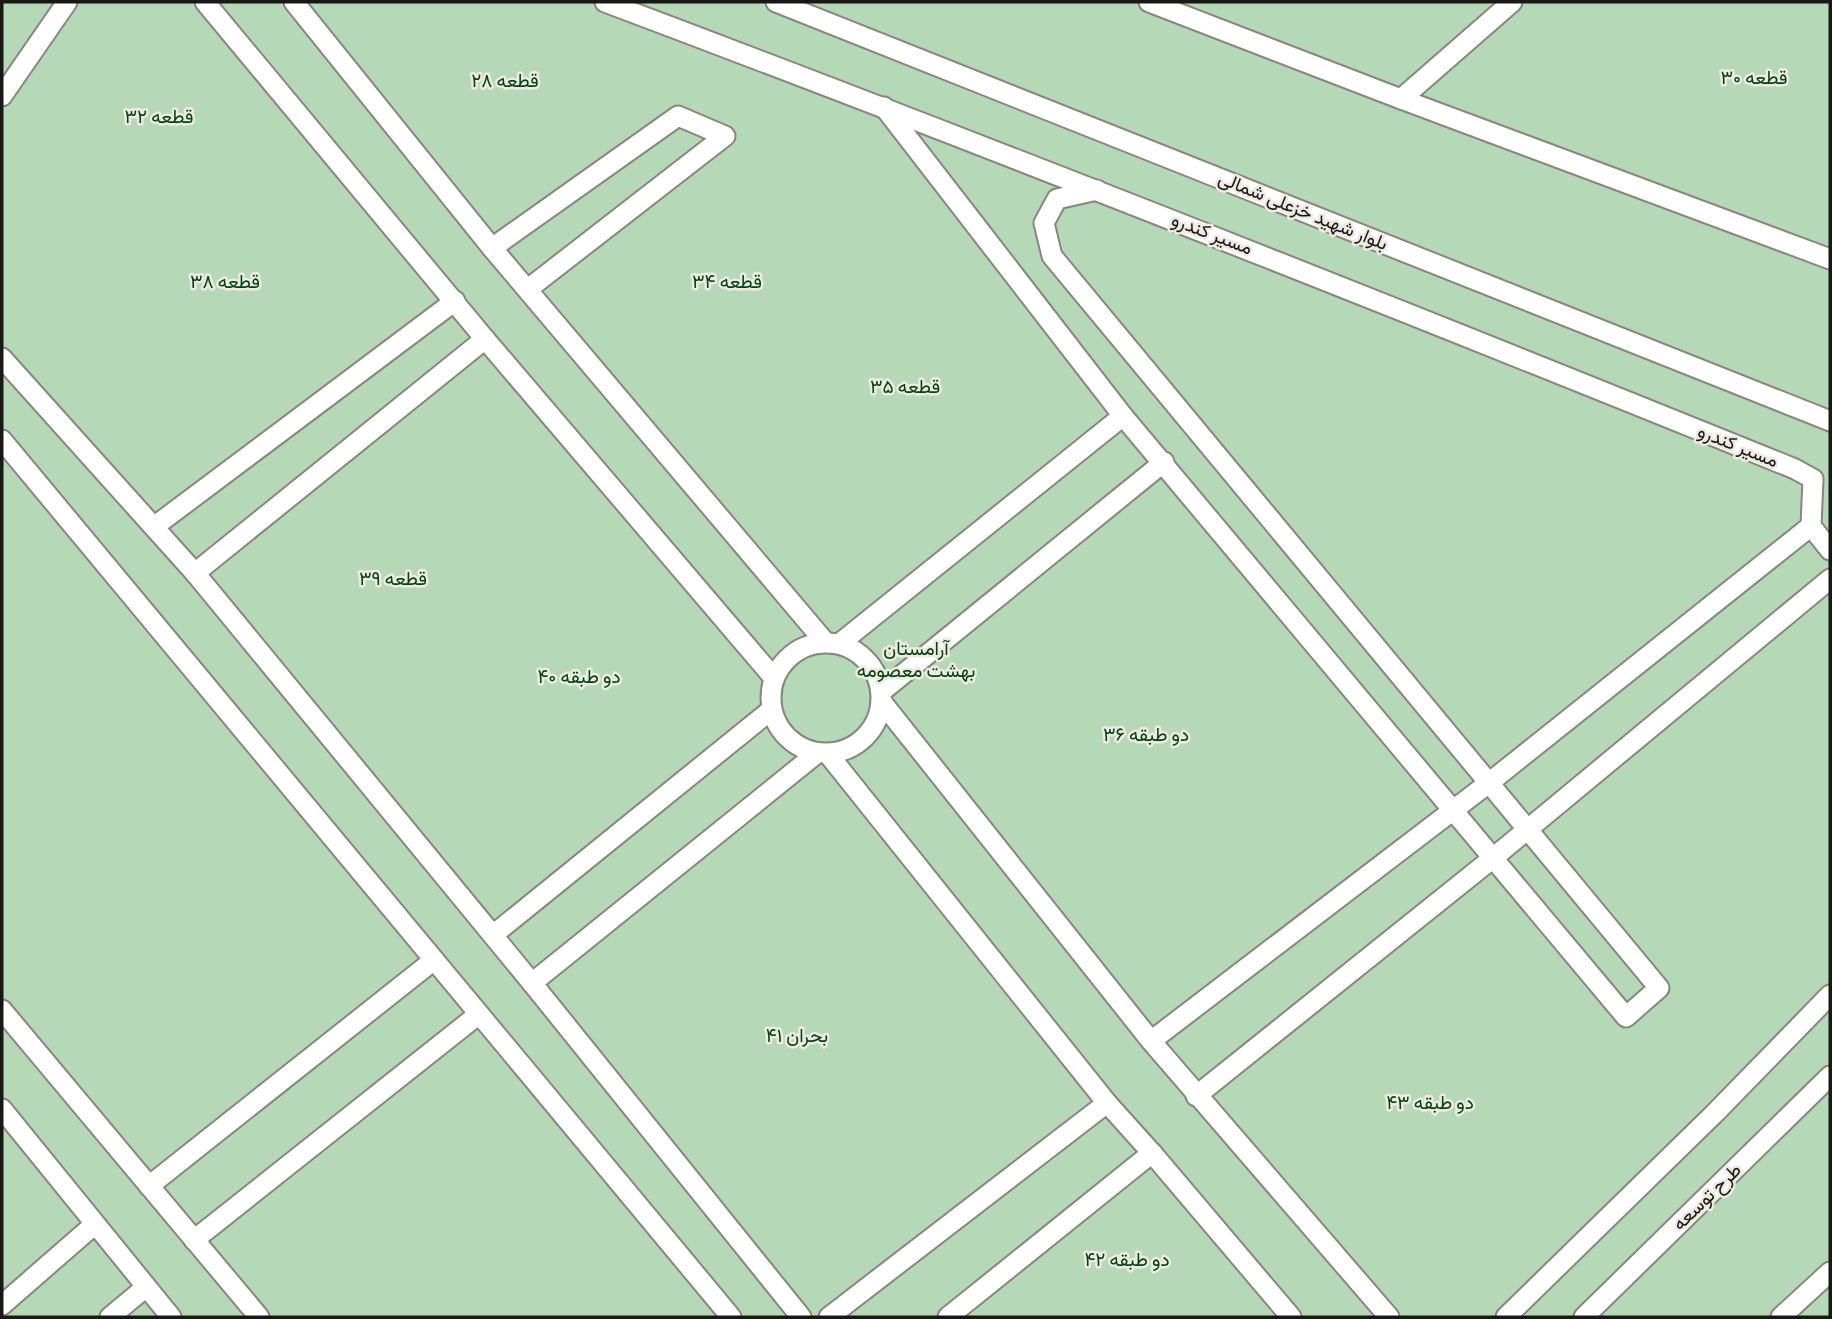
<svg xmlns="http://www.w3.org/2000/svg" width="1832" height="1319" viewBox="0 0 1832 1319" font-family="Signika,Vazirmatn,sans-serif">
<rect width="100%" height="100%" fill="#eee9e3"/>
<rect fill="#b5d8b6" x="2" y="2" width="1828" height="1315"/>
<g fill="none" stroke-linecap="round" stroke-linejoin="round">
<g stroke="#8a857f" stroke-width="23">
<g id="lane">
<path d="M 205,2 L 485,339 L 774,678"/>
<path d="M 294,2 L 492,248 L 825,642"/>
<path d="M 605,2 C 1004,152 1400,309 1795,469 L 1813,479 L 1811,526 L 1490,782 L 1151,1041"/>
<path d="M 776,2 L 1830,421"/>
<path d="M 1149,2 L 1401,99 L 1830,259"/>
<path d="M 2,96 L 67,2"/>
<path d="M 1401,99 L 1512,2"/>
<path d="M 884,107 L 1123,416 L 1626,1017 L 1659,988 L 1052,256 L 1044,223 L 1057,199 L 1097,190"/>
<path d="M 492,248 L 678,116 L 725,136 L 528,289"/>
<path d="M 2,358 L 195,573 L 532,983 L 801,1317"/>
<path d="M 2,440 L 731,1317"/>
<path d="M 155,526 L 455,301"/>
<path d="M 1811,526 L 1830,550"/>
<path d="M 195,573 L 485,339"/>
<circle cx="826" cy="698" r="55"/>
<path d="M 839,644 L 1123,416"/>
<path d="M 881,692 L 1164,462"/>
<path d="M 881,701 L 1151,1041 L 1389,1317"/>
<path d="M 828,754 L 1107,1103 L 1152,1153 L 1291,1317"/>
<path d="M 493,935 L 771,710"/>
<path d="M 532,983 L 816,754"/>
<path d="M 2,1010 L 259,1317"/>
<path d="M 1196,1096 L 1493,858 L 1830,579"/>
<path d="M 2,1109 L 171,1317"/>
<path d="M 149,1186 L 434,960"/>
<path d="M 194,1240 L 479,1014"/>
<path d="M 2,1305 L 95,1224"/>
<path d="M 110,1317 L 146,1287"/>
<path d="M 829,1317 L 1107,1103"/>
<path d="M 948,1317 L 1152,1153"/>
<path d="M 1506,1317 L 1716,1112 L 1830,995"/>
<path d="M 1584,1317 L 1830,1076"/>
<path d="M 1781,1317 L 1830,1272"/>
</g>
</g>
<use href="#lane" stroke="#fff" stroke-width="19"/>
</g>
<g text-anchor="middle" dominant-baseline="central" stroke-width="5" stroke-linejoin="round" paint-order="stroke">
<g font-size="19" fill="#00440e" stroke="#eee9e3">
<text x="1754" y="78">قطعه ۳۰</text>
<text x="505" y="81">قطعه ۲۸</text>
<text x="159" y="117">قطعه ۳۲</text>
<text x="225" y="282">قطعه ۳۸</text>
<text x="727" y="282">قطعه ۳۴</text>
<text x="905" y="387">قطعه ۳۵</text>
<text x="393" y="579">قطعه ۳۹</text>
<text x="916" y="649">آرامستان<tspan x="916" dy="22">بهشت معصومه</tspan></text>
<text x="579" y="677">۴۰ دو طبقه</text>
<text x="1146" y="735">۳۶ دو طبقه</text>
<text x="797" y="1036">۴۱ بحران</text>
<text x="1430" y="1103">۴۳ دو طبقه</text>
<text x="1127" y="1260">۴۲ دو طبقه</text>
</g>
<g font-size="19" fill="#191815" stroke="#eee9e3">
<text transform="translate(1303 211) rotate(22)">بلوار شهید خزعلی شمالی</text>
<text transform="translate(1212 234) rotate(21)">مسیر کندرو</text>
<text transform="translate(1738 446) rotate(22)">مسیر کندرو</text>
<text transform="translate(1707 1197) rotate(-44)">طرح توسعه</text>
</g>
</g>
<rect width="1832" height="1319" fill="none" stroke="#191815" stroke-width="7"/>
</svg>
